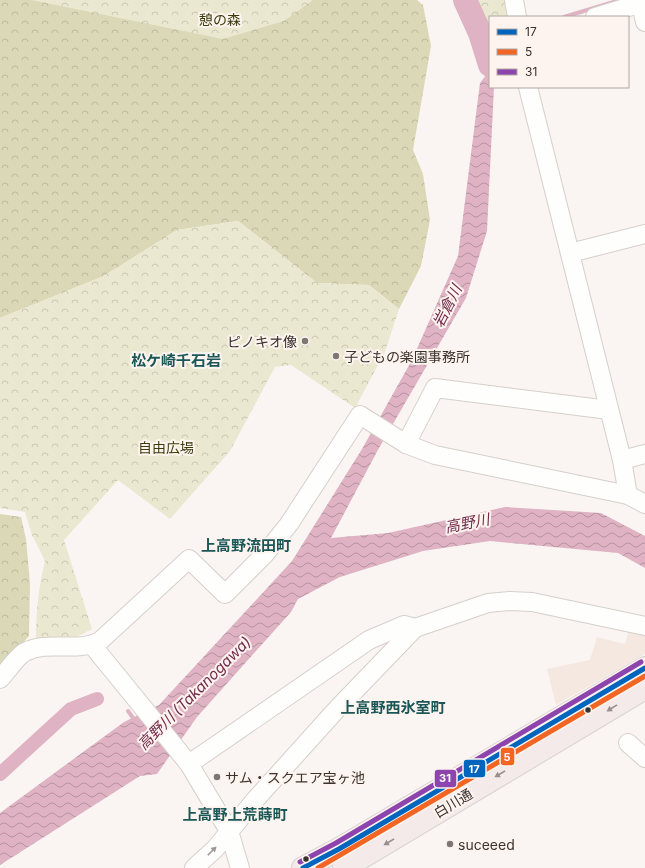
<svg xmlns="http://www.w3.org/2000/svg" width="645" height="868" viewBox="0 0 645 868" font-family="Inter,'Noto Sans JP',sans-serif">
<defs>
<pattern id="forest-crowns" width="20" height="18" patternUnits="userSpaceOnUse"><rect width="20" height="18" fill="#dad8b6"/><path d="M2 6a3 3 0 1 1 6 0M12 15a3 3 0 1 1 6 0" fill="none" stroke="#bcba9d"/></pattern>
<pattern id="park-crowns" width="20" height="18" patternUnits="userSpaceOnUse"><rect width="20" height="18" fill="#eae8d0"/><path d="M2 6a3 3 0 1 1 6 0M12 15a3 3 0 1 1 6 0" fill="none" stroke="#cac7b3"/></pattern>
<pattern id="water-waves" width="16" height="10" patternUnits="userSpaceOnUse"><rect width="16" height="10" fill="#dfb3c3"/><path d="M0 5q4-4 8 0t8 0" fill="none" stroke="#b6929f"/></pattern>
</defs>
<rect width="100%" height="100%" fill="#faf5f2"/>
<path fill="#f4e8e1" d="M 629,629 L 645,633 L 645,654 L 556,705 L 547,669 L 590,660 L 597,637 L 625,644 Z"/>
<g fill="url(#forest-crowns)">
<path d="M 0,0 L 417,0 L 423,5 L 431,46 L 413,150 L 423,174 L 430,220 L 421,266 L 399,309 L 369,285 L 317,283 L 238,221 L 177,230 L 104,276 L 0,318 Z"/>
<path d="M 0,514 L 21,517 L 26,539 L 30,584 L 29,636 L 0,668 Z"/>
</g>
<g fill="url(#park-crowns)">
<path d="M 31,0 L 313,0 L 284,21 L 223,39 Z"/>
<path d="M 474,0 L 514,0 L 517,17 L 490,17 L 490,43 L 489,31 Z"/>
<path d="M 238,221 L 317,283 L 369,285 L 399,309 L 385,352 L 355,408 L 291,365 L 275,367 L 230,451 L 170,519 L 118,480 L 64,540 L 92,629 L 74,638 L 36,641 C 36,612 38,590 45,561 L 32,535 L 25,512 L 0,508 L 0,318 L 104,276 L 177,230 Z"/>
</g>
<path fill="url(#water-waves)" d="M 490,70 L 490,87 L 494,87 L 487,231 L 466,298 L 379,448 L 331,538 L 388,533 L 505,507 L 601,513 L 645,536 L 645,568 L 618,553 L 490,541 L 423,551 L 340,577 L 298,599 L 291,612 L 197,717 L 157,774 L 140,776 L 0,865 L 0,813 L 124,722 L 159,705 L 292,561 L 362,449 L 412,360 L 458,256 L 480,83 Z"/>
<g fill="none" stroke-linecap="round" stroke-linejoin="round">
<g stroke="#dfb3c3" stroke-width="4">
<path d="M 564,17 L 620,0"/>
<path d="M 128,711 L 136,722"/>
</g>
<path stroke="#dfb3c3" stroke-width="14" d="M 0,774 L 71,709 L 97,699"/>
<path stroke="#dfb3c3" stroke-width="24" d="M 465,0 L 480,33 L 490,65"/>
<g stroke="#d6cfcb" stroke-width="20">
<g id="minor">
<path d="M 514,0 L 517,17"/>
<path d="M 640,0 L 645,22"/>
<path d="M 595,17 L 645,2"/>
<path d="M 528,87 L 622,460 L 628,495"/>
<path d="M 570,253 L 645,234"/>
<path d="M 406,444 L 435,388 L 609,410"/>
<path d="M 622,460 L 645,454"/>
<path d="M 92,645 L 189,764"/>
<path d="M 0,679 C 6,673 17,656 25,652 C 48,640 77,653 100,641 L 189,559 L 225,594 L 265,554 L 289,524 L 360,415 L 406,444 L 435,455 L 628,495 L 645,504"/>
<path d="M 628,743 L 645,758"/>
<path d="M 194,868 L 215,849 L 255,800 L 337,709 L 415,628 L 488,603 L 510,601 L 532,602 L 645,626"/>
<path d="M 240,868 L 229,831 L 189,764 L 369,640 L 404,625 L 415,628"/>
</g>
</g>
<g stroke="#d6d2d0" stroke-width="24">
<g id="highway">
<path d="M 303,868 L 339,849 L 645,668"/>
<path d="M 344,868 L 645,688"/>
</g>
</g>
<use href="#minor" stroke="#fefefd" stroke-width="18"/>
<use href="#highway" stroke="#f5eaea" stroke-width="22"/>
<g stroke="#fdf4ef" stroke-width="8">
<path id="bus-1" d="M 303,868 L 339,849 L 645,668"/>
</g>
<g stroke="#fdf4ef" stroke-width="8">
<path id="bus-2" d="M 318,868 L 645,676"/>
</g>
<g stroke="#fdf4ef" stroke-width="8">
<path id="bus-3" d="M 300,862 L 336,843 L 641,662"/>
</g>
<use href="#bus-1" stroke="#0065bd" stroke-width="5"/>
<use href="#bus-2" stroke="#f26522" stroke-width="5"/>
<use href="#bus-3" stroke="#8e44ad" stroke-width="5"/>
</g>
<defs><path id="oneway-solid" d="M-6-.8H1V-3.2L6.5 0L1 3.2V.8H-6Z"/></defs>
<g fill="#988e8c">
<use href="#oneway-solid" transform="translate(612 708) rotate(148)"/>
<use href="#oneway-solid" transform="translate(500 774) rotate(149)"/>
<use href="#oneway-solid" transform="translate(389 842) rotate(149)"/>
</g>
<use fill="#9c9895" href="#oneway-solid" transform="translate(212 851) rotate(-45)"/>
<g fill="#7e7672" stroke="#fdf4ef" stroke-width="1.5">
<circle cx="305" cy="341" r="4"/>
<circle cx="336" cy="356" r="4"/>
<circle cx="217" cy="777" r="4"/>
<circle cx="450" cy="844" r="4"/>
</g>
<g fill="#3b322d" stroke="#fdf4ef" stroke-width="1.5">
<circle cx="588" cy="710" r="3.5"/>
<circle cx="306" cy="859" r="3.5"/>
</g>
<g text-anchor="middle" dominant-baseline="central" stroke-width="4" stroke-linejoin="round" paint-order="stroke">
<g font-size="14" fill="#3b3b0b" stroke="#fdf4ef">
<text x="220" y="19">憩の森</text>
<text x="166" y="447">自由広場</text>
</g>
<g font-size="14" fill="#3b322d" stroke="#fdf4ef" text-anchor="start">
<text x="297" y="341" text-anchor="end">ピノキオ像</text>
<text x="344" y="356">子どもの楽園事務所</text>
<text x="225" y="777">サム・スクエア宝ヶ池</text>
<text x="458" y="844">suceeed</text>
</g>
<g font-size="14" fill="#3b322d" stroke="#fdf4ef">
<text transform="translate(453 803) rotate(-31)">白川通</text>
</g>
<g font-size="15" font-style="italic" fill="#732b4d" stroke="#fdf4ef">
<text transform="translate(447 306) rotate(-63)">岩倉川</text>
<text transform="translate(467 523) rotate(-11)">高野川</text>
<text transform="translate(194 693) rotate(-45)">高野川 (Takanogawa)</text>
</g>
<g font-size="15" font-weight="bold" fill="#1c5758" stroke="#fdf4ef">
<text x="176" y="360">松ケ崎千石岩</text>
<text x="246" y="545">上高野流田町</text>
<text x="393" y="707">上高野西氷室町</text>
<text x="235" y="814">上高野上荒蒔町</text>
</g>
</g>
<g stroke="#fdf4ef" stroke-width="1.5">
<rect x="500" y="747" width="15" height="19" rx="4" fill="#f26522"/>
<rect x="463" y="759" width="23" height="19" rx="4" fill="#0065bd"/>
<rect x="434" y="769" width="23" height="19" rx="4" fill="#8e44ad"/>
</g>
<g font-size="11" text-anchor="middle" font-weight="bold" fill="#fff">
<text x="507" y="761">5</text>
<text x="474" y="773">17</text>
<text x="445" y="782">31</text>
</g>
<rect x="489" y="16" width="140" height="72" fill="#fdf4ef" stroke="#afa6a1"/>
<rect x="497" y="29" width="20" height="6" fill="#0065bd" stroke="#afa6a1"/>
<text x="525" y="36" font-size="12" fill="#3b322d">17</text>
<rect x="497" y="49" width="20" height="6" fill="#f26522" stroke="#afa6a1"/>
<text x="525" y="56" font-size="12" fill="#3b322d">5</text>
<rect x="497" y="69" width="20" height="6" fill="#8e44ad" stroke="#afa6a1"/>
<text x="525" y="76" font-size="12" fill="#3b322d">31</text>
</svg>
